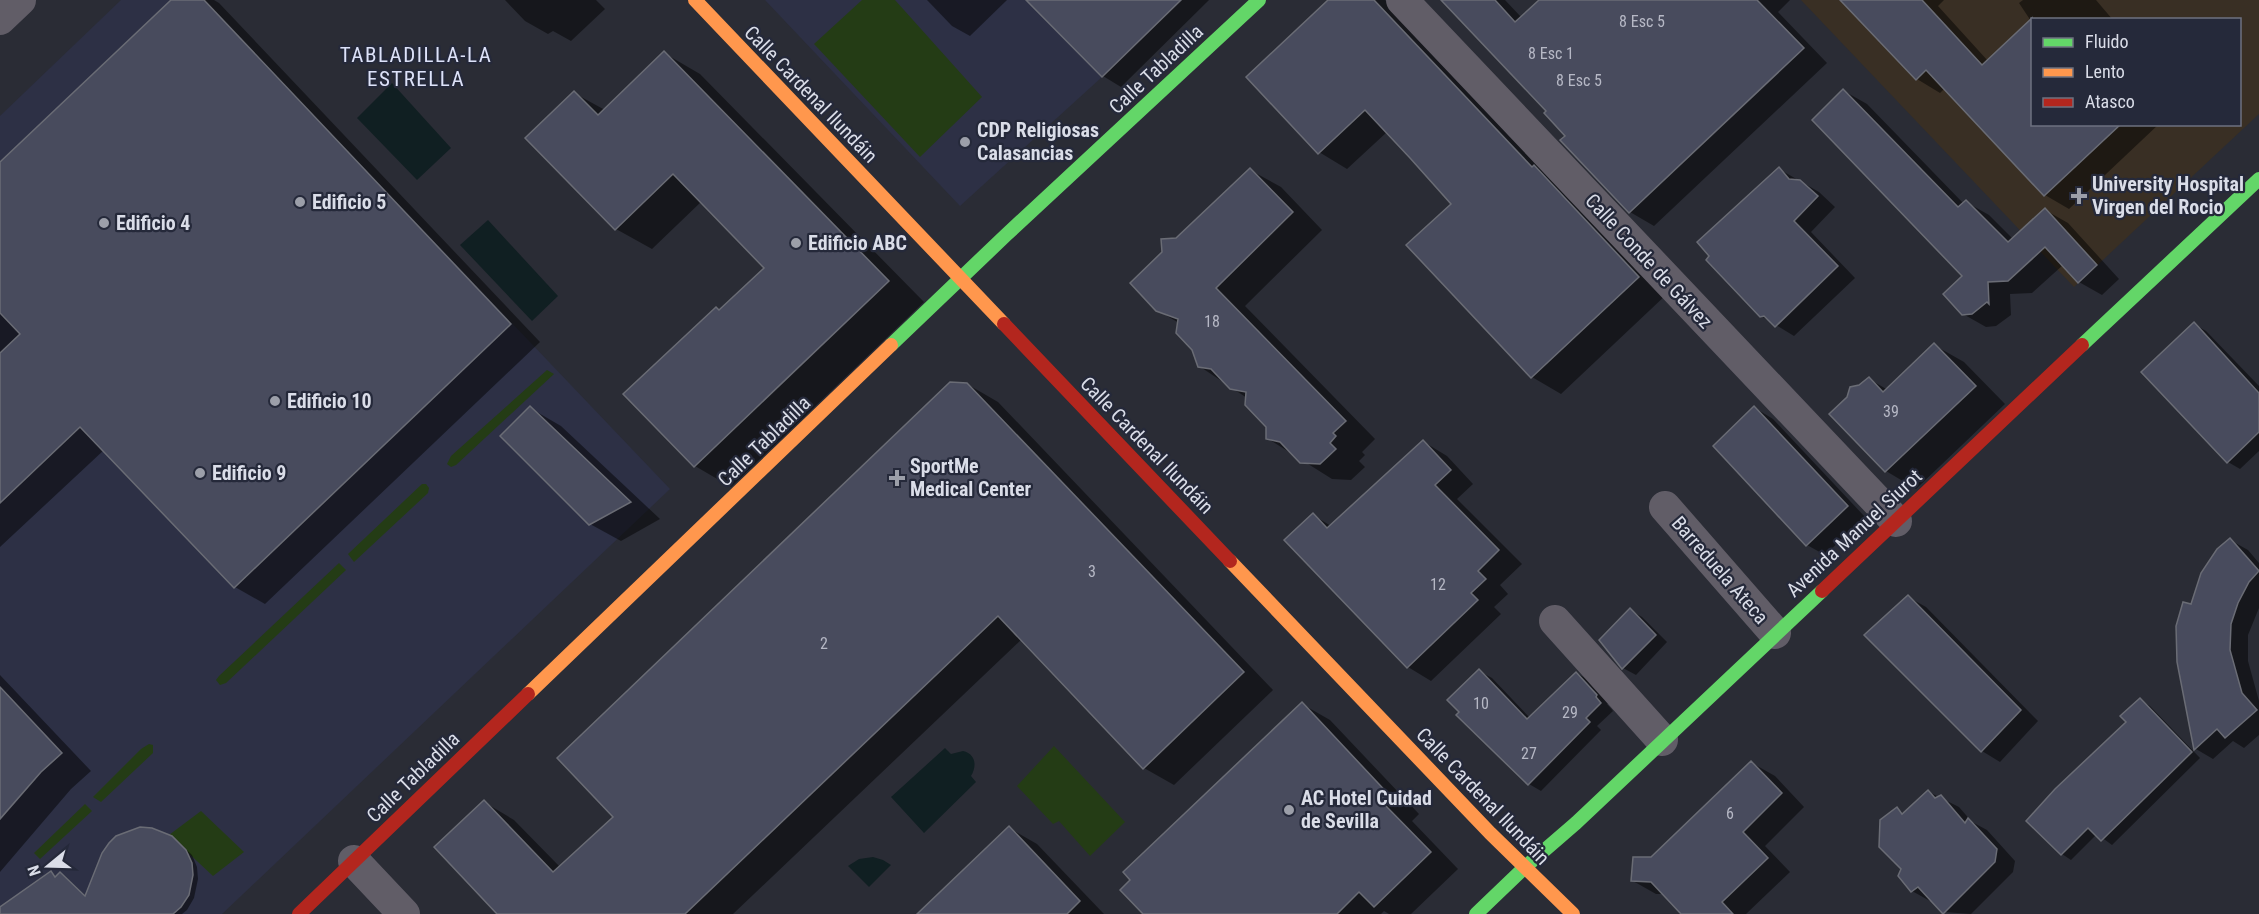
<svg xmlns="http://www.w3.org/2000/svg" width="2259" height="914" viewBox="0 0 2259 914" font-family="'Roboto Condensed',sans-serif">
<rect width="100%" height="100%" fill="#2a2c35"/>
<g fill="#2d3045">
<path d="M 121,0 L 204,0 L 670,489 L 222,914 L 0,914 L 0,116 Z"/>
<path d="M 765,0 L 1181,0 L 1102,77 L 960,206 Z"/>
</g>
<path fill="#392f24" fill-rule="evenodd" d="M 1801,0 L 2259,0 L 2259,114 L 2074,287 ZM 2032,20 L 2240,20 L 2240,124 L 2032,124 Z"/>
<g fill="#243c15">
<path d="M 862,0 L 895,0 L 982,97 L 920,157 L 814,44 Z"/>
<path d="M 547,370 L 554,374 L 456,465 L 451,467 L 447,464 L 451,456 Z"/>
<path d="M 422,484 L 426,484 L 429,488 L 428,493 L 354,562 L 348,554 Z"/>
<path d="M 339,563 L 346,570 L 226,683 L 220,685 L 216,680 L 219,676 Z"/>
<path d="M 149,744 L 153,745 L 153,753 L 101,802 L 93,797 L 141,749 Z"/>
<path d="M 1054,746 L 1125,822 L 1090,856 L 1059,821 L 1053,824 L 1017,786 Z"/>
<path d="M 85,804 L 92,811 L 40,859 L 34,853 Z"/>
<path d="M 201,811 L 244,852 L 213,876 L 169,835 Z"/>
</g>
<g fill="#101f22">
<path d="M 392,83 L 451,148 L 417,180 L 357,118 Z"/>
<path d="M 488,220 L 558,296 L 532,321 L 460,245 Z"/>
<path d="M 945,748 L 951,754 L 963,751 C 976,754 977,766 971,776 L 976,782 L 924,833 L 891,797 Z"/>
<path d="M 873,857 L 883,860 L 891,865 L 869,887 L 848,866 L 859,859 Z"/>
</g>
<g fill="#0007">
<path d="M 173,0 L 214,0 L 219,3 L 540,342 L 265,604 L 235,587 L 104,450 L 0,547 L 0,164 Z"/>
<path d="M 505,0 L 596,0 L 605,9 L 571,41 L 553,31 L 548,34 L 525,21 Z"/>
<path d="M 927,0 L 1007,0 L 970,36 L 952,26 Z"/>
<path d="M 1029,0 L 1209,0 L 1121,87 L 1103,76 Z"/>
<path d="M 1330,0 L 1385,0 L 1554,178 L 1667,294 L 1561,394 L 1532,377 L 1408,245 L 1453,204 L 1387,132 L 1347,169 L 1319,152 Z"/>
<path d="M 1444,0 L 1505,0 L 1522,18 L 1541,0 L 1790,0 L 1778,12 L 1827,63 L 1654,226 L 1630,212 L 1562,141 L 1567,136 L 1549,111 Z"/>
<path d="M 1842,0 L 1944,0 L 1938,6 L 1988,61 L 2031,21 L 2019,3 L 2023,0 L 2096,0 L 2113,20 L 2032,20 L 2032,124 L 2159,124 L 2069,209 L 2045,195 L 1945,88 L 1940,93 L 1917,79 Z"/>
<path d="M 664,53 L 700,74 L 924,302 L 731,487 L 695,466 L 721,311 L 766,268 L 702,201 L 652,249 L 616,229 L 574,93 L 605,110 Z"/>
<path d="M 1844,91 L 1867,104 L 1964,204 L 1966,202 L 1989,215 L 2013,239 L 2045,210 L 2068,223 L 2119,279 L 2102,295 L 2079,282 L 2063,265 L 2032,293 L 2010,294 L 2011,315 L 1996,326 L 1986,327 L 1963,314 L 1964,276 Z"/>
<path d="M 1779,169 L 1819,192 L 1835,207 L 1811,232 L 1855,278 L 1794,336 L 1761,316 Z"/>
<path d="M 1250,170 L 1281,187 L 1322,230 L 1245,306 L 1375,439 L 1362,452 L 1365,455 L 1359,461 L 1365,467 L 1351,480 L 1332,479 L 1267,438 L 1268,426 L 1247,398 L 1199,366 L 1194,349 L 1179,323 L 1157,310 L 1176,240 Z"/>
<path d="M 2194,324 L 2206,331 L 2259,386 L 2259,451 L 2240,469 L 2228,462 Z"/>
<path d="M 1934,345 L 1964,362 L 2005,404 L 1916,489 L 1886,471 L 1832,414 L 1869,379 L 1888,390 Z"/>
<path d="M 967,384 L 998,402 L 1273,690 L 1174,785 L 1144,768 L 1022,639 L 733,914 L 501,914 L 484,802 L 514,820 L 560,867 L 615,817 Z"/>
<path d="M 530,408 L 561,426 L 660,519 L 621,541 L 590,524 Z"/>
<path d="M 1755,408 L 1773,419 L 1865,517 L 1825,555 L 1807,545 Z"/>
<path d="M 1424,442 L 1447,456 L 1473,484 L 1457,499 L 1522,564 L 1500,585 L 1508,594 L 1494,607 L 1501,614 L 1431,681 L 1408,667 L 1313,515 L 1331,526 Z"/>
<path d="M 2230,540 L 2248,550 L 2259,563 L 2259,608 L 2248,635 L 2248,661 L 2259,701 L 2259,735 L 2244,748 L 2233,741 L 2213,759 L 2196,749 L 2178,662 L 2192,606 Z"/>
<path d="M 1908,597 L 1926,607 L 2038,721 L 2000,762 L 1982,751 L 1866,635 Z"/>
<path d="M 1630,610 L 1642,617 L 1667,642 L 1636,675 L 1623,668 L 1601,640 Z"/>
<path d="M 1479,671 L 1492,678 L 1530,718 L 1576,673 L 1589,680 L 1609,703 L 1607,704 L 1613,711 L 1597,726 L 1601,730 L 1541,791 L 1529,784 L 1459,715 Z"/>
<path d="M 0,675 L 91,771 L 71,789 L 0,872 Z"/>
<path d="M 2140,700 L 2150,706 L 2200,758 L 2112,845 L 2097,834 L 2071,860 L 2062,854 Z"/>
<path d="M 1302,704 L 1330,720 L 1419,814 L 1412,821 L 1458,869 L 1411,914 L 1389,914 L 1384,911 L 1381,914 L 1145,914 Z"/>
<path d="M 1752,763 L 1775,776 L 1804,807 L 1765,846 L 1790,872 L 1746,914 L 1683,914 L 1664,894 L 1656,894 L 1633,881 L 1651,859 Z"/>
<path d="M 1929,792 L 1959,807 L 1972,822 L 1987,830 L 2015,861 L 2013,872 L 1971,914 L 1944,912 L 1932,900 L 1930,901 L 1912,891 L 1903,869 L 1897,809 L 1905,814 Z"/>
<path d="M 1009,828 L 1037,844 L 1104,914 L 920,914 Z"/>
<path d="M 160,831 L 178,841 L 192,855 L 197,867 L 198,879 L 194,898 L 187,910 L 182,914 L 6,914 L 0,909 L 51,873 L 58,877 L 61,873 L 66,877 L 87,897 Z"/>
</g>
<g fill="#484b5d" stroke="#6a6c75" stroke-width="1.5">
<path d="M 171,0 L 204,0 L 511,324 L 234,588 L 80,427 L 0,503 L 0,353 L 20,334 L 0,313 L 0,162 Z"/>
<path d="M 1026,0 L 1181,0 L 1102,77 Z"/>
<path d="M 1328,0 L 1374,0 L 1532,167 L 1534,165 L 1639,277 L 1531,378 L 1406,245 L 1451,204 L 1410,158 L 1365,110 L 1318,154 L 1246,77 Z"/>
<path d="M 1441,0 L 1495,0 L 1515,22 L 1539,0 L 1757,0 L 1804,48 L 1629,213 L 1560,140 L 1565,136 L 1544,113 L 1546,111 Z"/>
<path d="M 1840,0 L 1922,0 L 1982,65 L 2032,18 L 2032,124 L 2121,124 L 2044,196 L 1926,70 L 1916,80 Z"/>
<path d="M 664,51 L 889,281 L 694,467 L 623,394 L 716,307 L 719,310 L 764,268 L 673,174 L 615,230 L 525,138 L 574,91 L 598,115 Z"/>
<path d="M 1843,89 L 1958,207 L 1966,200 L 2008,242 L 2045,208 L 2097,265 L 2078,283 L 2045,247 L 2008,281 L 1988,282 L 1989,304 L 1987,302 L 1972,314 L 1962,315 L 1943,294 L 1962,276 L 1812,120 Z"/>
<path d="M 1779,167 L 1789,179 L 1800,180 L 1818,196 L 1794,221 L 1838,266 L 1775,327 L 1764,316 L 1760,317 L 1706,260 L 1709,256 L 1697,242 Z"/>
<path d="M 1250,168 L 1293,212 L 1216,288 L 1346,421 L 1333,433 L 1336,436 L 1330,443 L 1336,449 L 1320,464 L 1300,463 L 1280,442 L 1266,439 L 1266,427 L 1245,405 L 1246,392 L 1230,389 L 1211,369 L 1198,367 L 1192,350 L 1176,333 L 1178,319 L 1156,311 L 1130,283 L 1162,252 L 1161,239 L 1176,238 Z"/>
<path d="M 2194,322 L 2259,393 L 2259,432 L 2227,463 L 2141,372 Z"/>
<path d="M 1934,343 L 1976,386 L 1885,472 L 1829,414 L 1847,397 L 1850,387 L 1859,385 L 1869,377 L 1883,392 Z"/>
<path d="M 950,382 L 967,383 L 1244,672 L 1143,769 L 998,616 L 685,914 L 497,914 L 434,847 L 484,800 L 553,872 L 613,817 L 557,758 Z"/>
<path d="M 530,406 L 631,502 L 589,525 L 500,436 Z"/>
<path d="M 1754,406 L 1848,506 L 1806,546 L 1713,446 Z"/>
<path d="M 1423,440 L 1451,470 L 1435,485 L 1499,550 L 1478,571 L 1486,579 L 1471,593 L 1478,600 L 1407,668 L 1284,540 L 1313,513 L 1327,528 Z"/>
<path d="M 2230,538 L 2259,571 L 2249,582 L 2238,603 L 2231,624 L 2230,650 L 2242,693 L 2257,710 L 2225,738 L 2217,729 L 2194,750 L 2177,662 L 2176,626 L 2183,602 L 2191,604 L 2201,573 L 2217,549 Z"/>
<path d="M 1908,595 L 2021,710 L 1981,752 L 1864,635 Z"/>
<path d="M 1630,608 L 1656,635 L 1622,669 L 1599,640 Z"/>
<path d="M 1479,669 L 1527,719 L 1576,672 L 1597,695 L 1596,697 L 1601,703 L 1586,718 L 1590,722 L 1528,785 L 1456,715 L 1459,712 L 1447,700 Z"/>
<path d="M 0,687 L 62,753 L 41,772 L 0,819 Z"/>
<path d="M 2140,698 L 2192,752 L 2101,841 L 2088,828 L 2061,855 L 2026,821 L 2055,789 L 2126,722 L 2120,716 Z"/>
<path d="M 1302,702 L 1392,798 L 1385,805 L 1431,852 L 1374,907 L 1359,892 L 1337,914 L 1143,914 L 1120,890 L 1130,880 L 1123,872 Z"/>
<path d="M 1751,761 L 1782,793 L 1743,832 L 1768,858 L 1722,902 L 1733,914 L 1681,914 L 1651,882 L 1631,881 L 1633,857 L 1651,857 Z"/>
<path d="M 1928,790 L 1935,798 L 1941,795 L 1965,823 L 1968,818 L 1997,849 L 1995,862 L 1943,914 L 1918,887 L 1911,892 L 1898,876 L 1901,869 L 1879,847 L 1880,820 L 1897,807 L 1902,814 Z"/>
<path d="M 1009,826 L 1080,901 L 1067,914 L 917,914 Z"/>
<path d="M 140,827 L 152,828 L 172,836 L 186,850 L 192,863 L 193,875 L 189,895 L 181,907 L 173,914 L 0,914 L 0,907 L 51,871 L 55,877 L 60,872 L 85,896 L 102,853 L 109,843 L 116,836 Z"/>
</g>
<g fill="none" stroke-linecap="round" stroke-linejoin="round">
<g stroke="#615d67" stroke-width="32">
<path d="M 1402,0 L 1896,521"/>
<path d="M 0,19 L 20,0"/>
<path d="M 1665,507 L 1775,633"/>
<path d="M 1555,621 L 1662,740"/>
<path d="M 354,861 L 404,914"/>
</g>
<g stroke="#63d668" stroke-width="14">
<path d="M 891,345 L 1006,235 L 1259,0"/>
<path d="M 2082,345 L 2259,179"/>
<path d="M 1476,914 L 1524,868 L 1576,823 L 1822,591"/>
</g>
<g stroke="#ff974d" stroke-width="14">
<path d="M 695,0 L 1004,324"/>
<path d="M 1230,561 L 1490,833 L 1573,914"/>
<path d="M 528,694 L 891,345"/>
</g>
<g stroke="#b3261e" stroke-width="14">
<path d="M 1004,324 L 1230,561"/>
<path d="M 1822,591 L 2082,345"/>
<path d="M 299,914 L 528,694"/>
</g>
</g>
<g fill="#9c9fa9" stroke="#25293a" stroke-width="2">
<circle cx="965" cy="142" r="6"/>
<path d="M2076 187h6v6h6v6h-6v6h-6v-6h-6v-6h6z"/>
<circle cx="300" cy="202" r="6"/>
<circle cx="104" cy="223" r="6"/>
<circle cx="796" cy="243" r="6"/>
<circle cx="275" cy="401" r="6"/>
<circle cx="200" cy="473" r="6"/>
<path d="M894 469h6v6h6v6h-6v6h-6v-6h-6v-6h6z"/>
<circle cx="1289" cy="810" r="6"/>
</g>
<g text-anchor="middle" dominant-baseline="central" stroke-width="4.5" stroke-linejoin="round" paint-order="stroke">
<g font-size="16" fill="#b6b8c5">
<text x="1642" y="21">8 Esc 5</text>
<text x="1551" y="53">8 Esc 1</text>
<text x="1579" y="80">8 Esc 5</text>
<text x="1212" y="321">18</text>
<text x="1891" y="411">39</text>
<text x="1092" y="571">3</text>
<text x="1438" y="584">12</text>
<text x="824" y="643">2</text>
<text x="1481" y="703">10</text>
<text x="1570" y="712">29</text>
<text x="1529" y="753">27</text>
<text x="1730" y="813">6</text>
</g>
<g font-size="20" fill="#dadde8" stroke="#25293a">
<text transform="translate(1156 69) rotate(-43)">Calle Tabladilla</text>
<text transform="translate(811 94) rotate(46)">Calle Cardenal Ilundáin</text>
<text transform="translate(1649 261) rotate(47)">Calle Conde de Gálvez</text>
<text transform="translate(764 441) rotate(-44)">Calle Tabladilla</text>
<text transform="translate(1147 445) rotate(46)">Calle Cardenal Ilundáin</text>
<text transform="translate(1854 533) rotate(-43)">Avenida Manuel Siurot</text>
<text transform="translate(1720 570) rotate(49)">Barreduela Ateca</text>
<text transform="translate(413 777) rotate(-44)">Calle Tabladilla</text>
<text transform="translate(1483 796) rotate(46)">Calle Cardenal Ilundáin</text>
</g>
<g font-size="20" font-weight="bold" fill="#dadde8" stroke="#25293a" text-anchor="start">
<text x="977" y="130">CDP Religiosas<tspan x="977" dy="23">Calasancias</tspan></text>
<text x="2092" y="184">University Hospital<tspan x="2092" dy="23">Virgen del Rocio</tspan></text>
<text x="312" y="202">Edificio 5</text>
<text x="116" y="223">Edificio 4</text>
<text x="808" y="243">Edificio ABC</text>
<text x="287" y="401">Edificio 10</text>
<text x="910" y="466">SportMe<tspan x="910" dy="23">Medical Center</tspan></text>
<text x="212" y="473">Edificio 9</text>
<text x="1301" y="798">AC Hotel Cuidad<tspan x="1301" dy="23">de Sevilla</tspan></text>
</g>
<g font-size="21" letter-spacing="1.5" fill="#dde2f9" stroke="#25293a">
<text x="416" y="55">TABLADILLA-LA<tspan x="416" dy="24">ESTRELLA</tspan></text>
</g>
</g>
<rect x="2031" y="18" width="210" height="108" fill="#25293a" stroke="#6d7180" stroke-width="1.5"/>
<rect x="2043" y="38" width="30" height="9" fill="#63d668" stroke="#6d7180" stroke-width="1.5"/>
<text x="2085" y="48" font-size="18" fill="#dadde8">Fluido</text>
<rect x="2043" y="68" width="30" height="9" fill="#ff974d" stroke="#6d7180" stroke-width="1.5"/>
<text x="2085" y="78" font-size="18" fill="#dadde8">Lento</text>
<rect x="2043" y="98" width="30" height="9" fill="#b3261e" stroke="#6d7180" stroke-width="1.5"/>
<text x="2085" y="108" font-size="18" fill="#dadde8">Atasco</text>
<g transform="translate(48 866) rotate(251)" stroke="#25293a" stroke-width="4.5" paint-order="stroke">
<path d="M0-4.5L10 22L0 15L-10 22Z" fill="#dadde8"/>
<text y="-9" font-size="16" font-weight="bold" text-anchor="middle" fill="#dadde8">N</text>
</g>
</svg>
